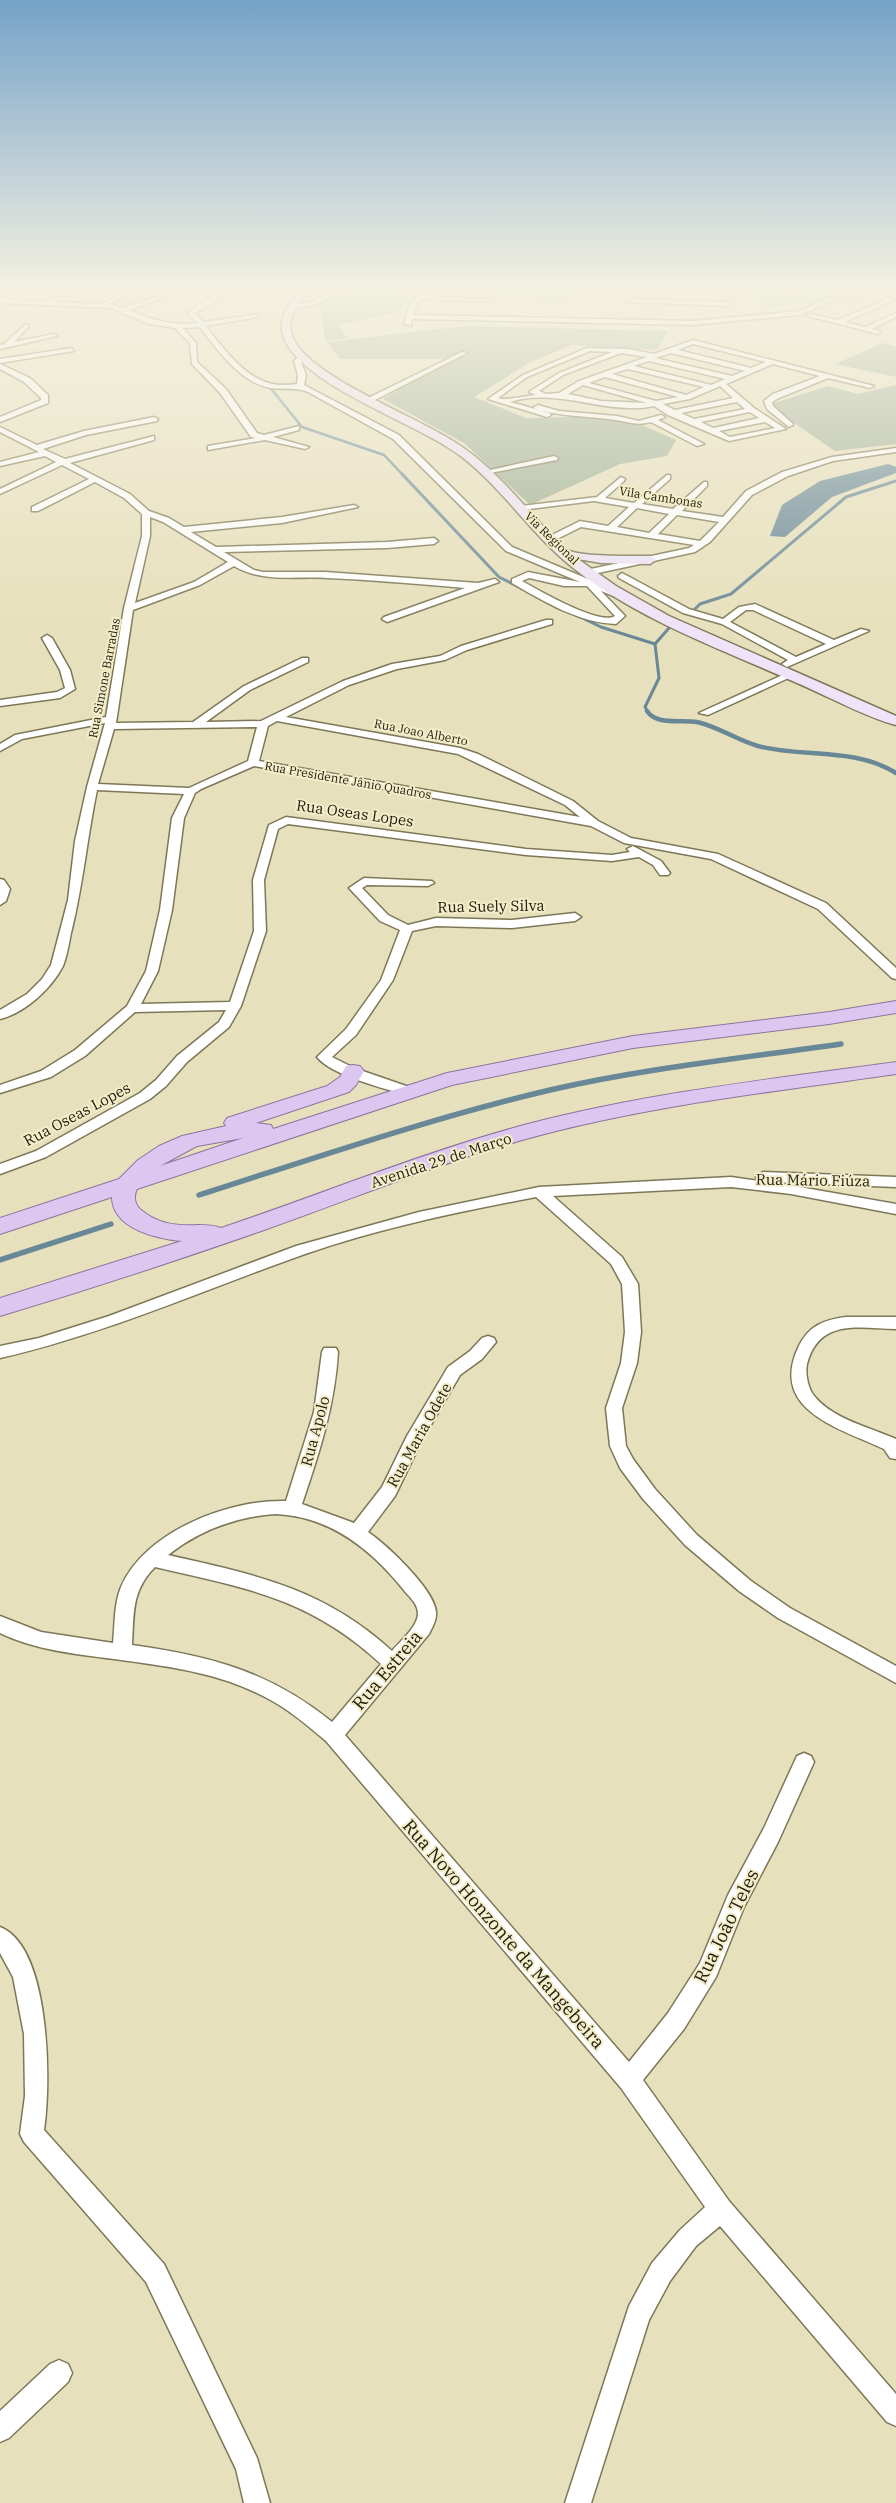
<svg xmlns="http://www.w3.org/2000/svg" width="896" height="2503" viewBox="0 0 896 2503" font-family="'IBM Plex Serif',serif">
<rect width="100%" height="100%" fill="#e7e0bc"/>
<g fill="#9eae94">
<path d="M 346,288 L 579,288 L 563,300 L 416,289 L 400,311 L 338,325 L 347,338 L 326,341 L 319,306 Z"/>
<path d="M 750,288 L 785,288 L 783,291 L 792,297 L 798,288 L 846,288 L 820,303 L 765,307 Z"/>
<path d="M 465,326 L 668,331 L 657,350 L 572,345 L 531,362 L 474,397 L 526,418 L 621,416 L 676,440 L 667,456 L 620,464 L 530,505 L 464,443 L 383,399 L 450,359 L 340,359 L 327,342 Z"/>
<path d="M 883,343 L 896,346 L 896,377 L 835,364 Z"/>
<path d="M 896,385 L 896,444 L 835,451 L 768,405 L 828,386 L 858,394 Z"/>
</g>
<path fill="#698897" d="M 888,464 L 896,467 L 896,473 L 832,497 L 785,537 L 770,536 L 782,505 L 820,481 Z"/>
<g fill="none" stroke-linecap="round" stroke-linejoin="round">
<path stroke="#698897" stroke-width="2.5" d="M 268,385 L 302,427 L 384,455 L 403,475"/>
<g stroke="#698897" stroke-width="3">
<path d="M 402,474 L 499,577 L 527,591"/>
<path d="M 695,609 L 700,604 L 731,594 L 846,497 L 896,481"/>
<path d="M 574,614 L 601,627 L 655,644"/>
<path d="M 648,712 L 645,707 L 659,678 L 655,644 L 669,628"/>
</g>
<path stroke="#698897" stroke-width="4.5" d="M 647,711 C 657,726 681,719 697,722 C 719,727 737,740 758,746 C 804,758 854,747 896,773"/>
<g stroke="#698897" stroke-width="5.5">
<path d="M 199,1195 C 315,1158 431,1118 550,1090 C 646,1068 744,1058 841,1044"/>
<path d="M 0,1260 L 111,1224"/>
</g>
<g stroke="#7e7757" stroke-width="3">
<g id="street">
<path d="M 19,288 L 26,288 L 9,300 L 49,301 C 58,292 69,288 82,288 L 61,296 L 56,302 L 102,304 L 131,288 L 138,288 L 110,304 L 123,308 L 180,288 L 189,288 L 129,310 C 152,320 172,326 198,323 L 188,314 L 188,312 C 203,302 220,288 239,288 L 195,313 L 204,322 L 259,314 L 257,317 L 206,326 C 221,346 244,377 269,383 C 278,386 288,385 297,384 L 298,375 L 294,361 L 300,356 L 304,356 L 301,362 L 306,375 L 304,385 L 399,435 L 512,547 L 619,592 L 621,594 L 616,597 L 601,591 L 625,616 L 616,624 C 579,623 543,601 512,583 L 512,579 L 528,572 L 580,582 L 506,551 L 393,439 L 308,392 C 296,387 283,390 270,388 C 240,382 217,350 200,327 L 183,328 L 196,343 L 197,362 L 226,389 L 257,433 L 264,435 L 299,426 L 299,430 L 273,437 L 309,447 L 305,449 L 265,440 L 208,450 L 208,446 L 256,438 L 251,437 L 220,393 L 192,364 L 190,343 L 175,328 L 149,324 L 111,308 L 0,303 L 0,299 ZM 529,578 L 564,586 L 587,586 L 615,616 C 600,626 538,590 522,581 Z"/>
<path d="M 340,288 L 347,288 L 317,304 L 291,309 L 288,307 L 313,301 Z"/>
<path d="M 853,288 L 861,288 L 800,315 L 693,325 L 412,319 L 411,326 L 404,324 L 409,306 L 418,295 L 495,300 L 492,302 L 420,299 L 413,315 L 693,321 L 799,311 Z"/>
<path d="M 869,288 L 896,291 L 896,295 L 875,290 L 851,300 L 846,299 Z"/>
<path d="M 896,295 L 896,299 L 845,322 L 865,327 L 896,313 L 896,317 L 872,329 L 880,331 L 878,334 L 808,316 L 811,314 L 838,320 Z"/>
<path d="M 628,299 L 729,302 L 732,304 L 729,306 L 626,302 Z"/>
<path d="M 26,324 L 29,326 L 14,342 L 54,334 L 57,336 L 0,349 L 0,345 L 4,344 Z"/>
<path d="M 693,340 L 874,386 L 870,388 L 828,378 L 779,398 L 772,402 L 773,406 L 792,423 L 793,425 L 789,427 L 767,409 L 764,401 L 773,394 L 820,376 L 773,364 L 726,384 L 754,408 L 786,429 L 729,441 L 668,415 L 654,406 C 607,416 558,387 510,402 L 550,413 L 551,415 L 547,417 L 488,399 L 523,375 L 587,348 L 628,349 L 654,354 ZM 693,344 L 766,362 L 751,368 L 678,350 ZM 590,351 L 612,352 L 559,373 L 529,392 L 536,395 C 526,396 505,401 498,398 L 527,377 ZM 621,353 L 647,357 L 579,381 L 559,393 L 546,394 L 539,391 L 563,375 ZM 671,353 L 745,371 L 732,376 L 655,358 ZM 648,361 L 649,361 L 725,379 L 711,385 L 634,366 ZM 627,369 L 628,369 L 704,387 L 686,395 L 612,374 ZM 605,377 L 678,397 L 656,401 L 589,383 ZM 583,385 L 647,403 L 601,401 L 568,394 ZM 720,386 L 733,398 L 675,410 L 663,404 L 690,399 ZM 737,402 L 745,409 L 694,419 L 681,413 ZM 750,412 L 759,418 L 713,428 L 701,422 ZM 765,422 L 775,428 L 730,437 L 719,431 Z"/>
<path d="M 72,348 L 74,351 L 0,363 L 0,359 Z"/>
<path d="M 462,352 L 467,353 L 373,401 L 366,399 Z"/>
<path d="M 0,364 L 30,378 L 48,395 L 48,403 L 0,422 L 0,417 L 41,400 L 41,398 L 24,382 L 0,369 Z"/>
<path d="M 538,405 L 559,411 L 617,416 L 639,421 L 661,415 L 665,417 L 658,420 L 704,444 L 697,446 L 651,422 C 637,426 629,422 616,420 C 589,416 562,417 535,409 L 534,407 Z"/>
<path d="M 154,417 L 158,419 L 157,421 L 86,435 L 43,449 L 65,459 L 154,436 L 154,440 L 70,463 L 130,494 L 149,511 L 169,518 L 184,527 L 282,517 L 354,505 L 358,507 L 282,523 L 191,532 L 216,547 L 387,542 L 434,538 L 438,541 L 434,544 L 387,548 L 224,552 L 254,570 L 263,572 L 325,572 L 478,583 L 495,579 L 499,582 L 387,622 L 382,619 L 384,617 L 465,588 C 419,584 373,580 327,578 C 295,576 263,583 234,566 L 200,585 L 133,610 L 116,723 L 193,722 L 244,686 L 302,658 L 308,658 L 308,662 L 250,690 L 206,722 L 261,721 L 343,681 L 392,664 L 440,656 L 461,646 L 546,620 L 552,620 L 552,624 L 467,650 L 445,660 L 397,669 L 349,685 L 286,717 L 460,748 L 478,754 L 573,801 L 598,821 L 631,838 L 718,854 L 826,903 L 896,968 L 896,979 L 892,978 L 818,909 L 711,859 L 624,843 L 591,826 L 254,766 L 201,789 L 195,793 L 184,818 L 172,910 L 158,971 L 141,1004 L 230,1002 L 254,931 L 253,880 L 269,825 L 286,817 L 526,849 L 612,855 L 630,852 L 627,849 L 633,846 L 661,861 L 670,873 L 668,875 L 660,875 L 653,865 L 639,857 L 612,861 L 526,855 L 288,824 L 278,829 L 264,880 L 266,931 L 241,1006 L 229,1027 L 187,1062 L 166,1086 L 150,1099 L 46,1157 L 0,1174 L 0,1164 L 36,1151 L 140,1093 L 156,1080 L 177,1056 L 219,1022 L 226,1010 L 135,1012 L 85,1056 L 51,1077 L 0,1093 L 0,1085 L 41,1071 L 75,1050 L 127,1006 L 146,971 L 160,910 L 172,818 L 184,794 L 97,790 C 87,838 83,886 71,933 C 69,943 67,956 63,966 C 51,989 25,1013 0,1019 L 0,1010 L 27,994 L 42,979 L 51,965 L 68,900 L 75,841 L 87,787 L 105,723 L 22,739 L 0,751 L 0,744 L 15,735 L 106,717 L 124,608 L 142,536 L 142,514 L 124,498 L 95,482 L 38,511 L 32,511 L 32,507 L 89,479 L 62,465 L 0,494 L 0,489 L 56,462 L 45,456 L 0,466 L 0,462 L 39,452 L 0,432 L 0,427 L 37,445 L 84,431 ZM 150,517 L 163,522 L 228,562 L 194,582 L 135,603 L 150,536 ZM 277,721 L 458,754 L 565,805 L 580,817 L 259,761 L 268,726 ZM 257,727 L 248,761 L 189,788 L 98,784 L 114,729 Z"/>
<path d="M 896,448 L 896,452 L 833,461 L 788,476 L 752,495 L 710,542 L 695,552 L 589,575 L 586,574 L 586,570 L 689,548 L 694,545 L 581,527 L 551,542 L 547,539 L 548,537 L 580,521 L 608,526 L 629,507 L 594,501 L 521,510 L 517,508 L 521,506 L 597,497 L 621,477 L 625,479 L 624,481 L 605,498 L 634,503 L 667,475 L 670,475 L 670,479 L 642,504 L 673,509 L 704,482 L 707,482 L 707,486 L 682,511 L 723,517 L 746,491 L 782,472 L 832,457 ZM 637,508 L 669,514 L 649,533 L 617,527 ZM 677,515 L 719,522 L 700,541 L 658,534 Z"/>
<path d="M 554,456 L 558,458 L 557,460 L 485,474 L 481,472 Z"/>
<path d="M 622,573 L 689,609 L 723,619 L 739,607 L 755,604 L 834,640 L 861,629 L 869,631 L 787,667 L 782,664 L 788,660 L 722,624 L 683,613 L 619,578 L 618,576 ZM 746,610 L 753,610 L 826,644 L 796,657 L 730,622 Z"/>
<path d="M 47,635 L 52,638 L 70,670 L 75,689 L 60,698 L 0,706 L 0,700 L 57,692 L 65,688 L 60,670 L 42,638 Z"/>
<path d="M 787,673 L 795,675 L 708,715 L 699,713 Z"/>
<path d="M 364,878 L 432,881 L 434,883 L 428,886 L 367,885 L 362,888 L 388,915 L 408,925 L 436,918 L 512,920 L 575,913 L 581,917 L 575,921 L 512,928 L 436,926 L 412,931 L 393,980 L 356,1035 L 332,1057 L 354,1068 L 412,1088 L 414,1091 L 407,1095 C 385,1089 331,1075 317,1057 L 346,1029 L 381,980 L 400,930 L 380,921 L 349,888 Z"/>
<path d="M 0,879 L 4,880 L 10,889 L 6,901 L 0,905 Z"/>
<path d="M 763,1172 L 896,1177 L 896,1187 L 771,1182 L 896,1204 L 896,1214 L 791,1194 L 731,1187 L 553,1196 L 622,1257 L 638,1284 L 641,1332 L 637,1363 L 622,1408 L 626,1446 L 633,1459 L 655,1489 L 697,1535 L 751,1581 L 790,1608 L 896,1666 L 896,1683 L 778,1618 L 739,1591 L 685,1545 L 643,1499 L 620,1468 L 610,1446 L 606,1408 L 621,1363 L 625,1332 L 622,1284 L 611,1264 L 536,1197 C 458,1212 380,1228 305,1254 C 203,1290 105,1334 0,1358 L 0,1346 L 39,1338 L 109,1316 L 296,1246 L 419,1212 L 539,1187 L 731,1177 L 759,1181 L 756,1177 Z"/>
<path d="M 846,1317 L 896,1317 L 896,1329 C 859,1328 819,1318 807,1364 C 805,1374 808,1389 815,1397 C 835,1420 869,1427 896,1439 L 896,1459 L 890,1458 L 884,1449 C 842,1429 769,1411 798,1348 C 808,1326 823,1320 846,1317 Z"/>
<path d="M 488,1336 L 494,1338 L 496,1342 L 482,1359 L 460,1375 L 421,1442 L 395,1496 L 368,1532 C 386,1544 435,1590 436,1612 C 437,1620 432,1628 429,1634 L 345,1735 L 629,2062 L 668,2013 L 700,1963 L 728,1895 L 764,1828 L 797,1756 L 804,1753 L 811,1756 L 814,1762 L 778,1842 L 744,1907 L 716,1977 L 684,2029 L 643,2080 L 729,2201 L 896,2394 L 896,2426 L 887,2422 L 720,2226 L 696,2246 L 670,2281 L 649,2320 L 591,2503 L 565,2503 L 629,2306 L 652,2263 L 680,2230 L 705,2207 L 621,2088 L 326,1741 C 307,1725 287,1708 265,1697 C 218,1672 165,1666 114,1659 C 76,1654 35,1650 0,1633 L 0,1616 L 41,1632 L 113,1643 C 115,1624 114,1604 121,1587 C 145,1531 230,1499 286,1501 L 314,1412 L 322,1352 L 324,1348 L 336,1348 L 338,1352 C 335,1405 319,1454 302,1504 L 354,1523 L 382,1487 L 407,1436 L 448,1367 L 470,1351 L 482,1338 ZM 275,1514 C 329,1516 370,1548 403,1589 C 409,1597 418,1603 418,1614 C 417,1628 400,1641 392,1651 C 323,1588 256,1575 168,1555 C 200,1530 235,1517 275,1514 ZM 155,1567 C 246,1588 310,1598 381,1664 L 332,1722 C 269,1671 210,1656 132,1645 C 134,1614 131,1591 155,1567 Z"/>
<path d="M 0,1927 C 51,1947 51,2085 44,2130 L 164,2264 L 257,2458 L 270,2503 L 244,2503 L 236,2469 L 146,2282 L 24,2142 L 20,2134 L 25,2096 L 24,2034 L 13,1977 L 0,1953 Z"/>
<path d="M 59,2360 L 68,2364 L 72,2373 L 68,2382 L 9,2438 L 0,2442 L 0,2411 L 50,2364 Z"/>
</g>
</g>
<g stroke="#7e7757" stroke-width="3">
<path id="secondary" d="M 304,288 L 313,288 C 300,303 283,317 294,340 C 313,378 415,416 453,441 C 484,460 509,488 533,515 C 542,524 557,545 567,550 C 580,557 633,556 650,556 L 656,560 L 650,564 L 601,563 L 578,559 L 616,586 L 669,616 L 896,716 L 896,725 C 867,718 826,695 797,683 C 721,649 638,620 572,567 C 531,534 503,489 462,457 C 416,422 314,391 286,343 C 275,323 287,301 304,288 Z"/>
</g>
<g stroke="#8c749d" stroke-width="2">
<path id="primary" d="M 896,1001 L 896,1013 L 829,1024 L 633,1048 L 452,1085 L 137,1189 C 133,1197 135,1205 141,1210 C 158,1224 176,1226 198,1225 C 206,1225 213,1225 221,1228 C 322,1194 421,1153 524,1125 C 646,1093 772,1079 896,1062 L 896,1074 C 765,1093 632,1107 505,1145 C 424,1169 346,1201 267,1229 C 179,1260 90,1289 0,1316 L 0,1298 L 182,1241 C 158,1239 112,1229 112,1197 L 0,1234 L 0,1218 L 119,1179 L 138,1160 L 159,1146 L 182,1136 L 226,1126 L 224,1123 L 227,1118 L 327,1086 L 340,1077 L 346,1066 L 353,1065 L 360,1066 L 364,1071 L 356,1085 L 349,1092 L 256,1123 L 271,1125 L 273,1129 L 447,1073 L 633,1036 L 829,1012 ZM 243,1138 L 160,1166 L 197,1146 Z"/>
</g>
<use href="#street" fill="#fff" fill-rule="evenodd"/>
<use href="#secondary" fill="#eee3f8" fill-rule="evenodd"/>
<use href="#primary" fill="#dcc7f1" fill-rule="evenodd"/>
</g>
<linearGradient id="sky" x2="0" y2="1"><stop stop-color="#75a2c8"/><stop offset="0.45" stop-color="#f4f1e1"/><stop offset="1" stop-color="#f4f1e1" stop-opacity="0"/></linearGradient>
<rect width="896" height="638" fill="url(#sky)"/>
<g text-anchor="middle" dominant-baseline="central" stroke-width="4" stroke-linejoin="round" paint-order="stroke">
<g font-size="12" fill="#222012" stroke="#f4edc9">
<text transform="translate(661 497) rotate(9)">Vila Cambonas</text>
<text transform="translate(552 538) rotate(44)">Via Regional</text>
<text transform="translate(104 678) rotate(-79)">Rua Simone Barradas</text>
<text transform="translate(421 732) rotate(11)">Rua Joao Alberto</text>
<text transform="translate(348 780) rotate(10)">Rua Presidente Jânio Quadros</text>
</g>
<g font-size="15" fill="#222012" stroke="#f4edc9">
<text transform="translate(355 813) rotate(8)">Rua Oseas Lopes</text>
<text transform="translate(491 906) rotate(-1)">Rua Suely Silva</text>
<text transform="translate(77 1114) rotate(-28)">Rua Oseas Lopes</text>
<text transform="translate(441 1160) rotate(-18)">Avenida 29 de Março</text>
<text transform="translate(813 1180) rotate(1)">Rua Mário Fiúza</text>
<text transform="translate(315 1431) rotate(-75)">Rua Apolo</text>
<text transform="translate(419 1435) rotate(-61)">Rua Maria Odete</text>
</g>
<g font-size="18" fill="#222012" stroke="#f4edc9">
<text transform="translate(387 1670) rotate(-50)">Rua Estreia</text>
<text transform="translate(726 1926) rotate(-64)">Rua João Teles</text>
<text transform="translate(504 1934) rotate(49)">Rua Novo Honzonte da Mangebeira</text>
</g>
</g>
</svg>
